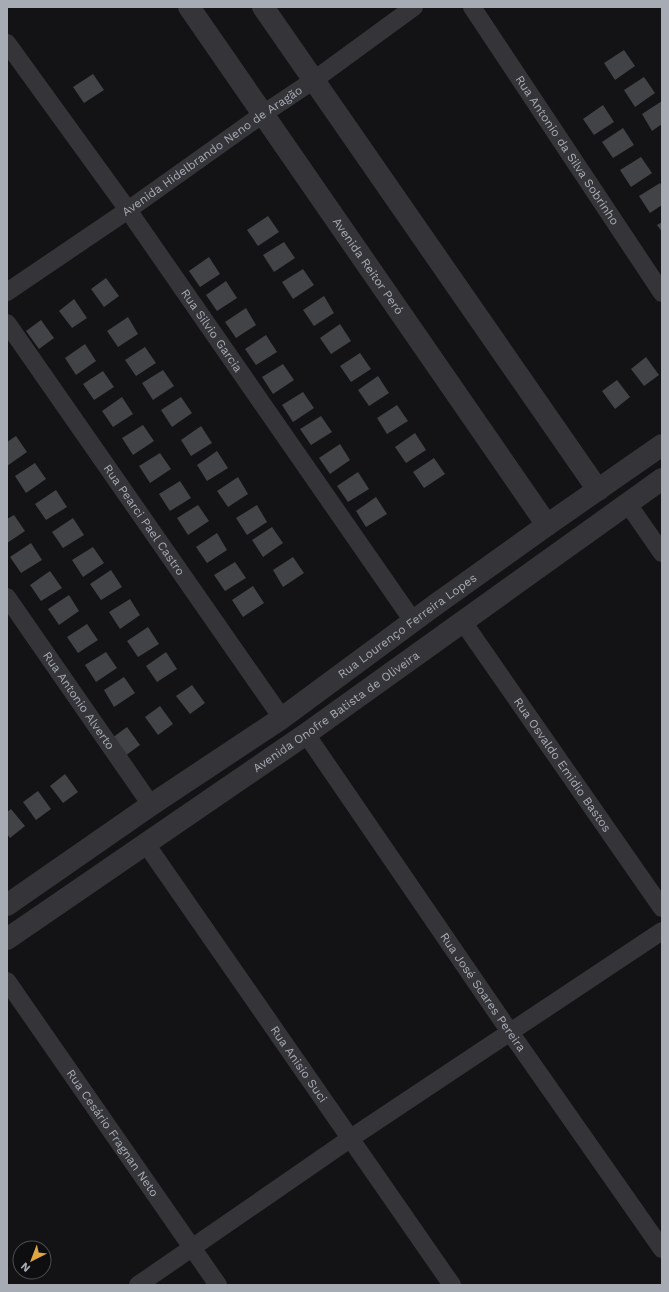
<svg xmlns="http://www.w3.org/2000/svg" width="669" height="1292" viewBox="0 0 669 1292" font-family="'Work Sans',sans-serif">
<rect width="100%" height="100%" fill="#131315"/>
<g fill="#424347">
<path d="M 624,50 L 635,66 L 615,80 L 604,63 Z"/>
<path d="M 93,74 L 104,90 L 84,103 L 73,87 Z"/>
<path d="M 644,77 L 655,93 L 635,107 L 624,90 Z"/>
<path d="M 662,101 L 662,124 L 652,131 L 642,114 Z"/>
<path d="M 603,105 L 614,122 L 594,135 L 583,119 Z"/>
<path d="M 623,128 L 634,145 L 613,158 L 602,142 Z"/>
<path d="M 641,157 L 652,173 L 631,187 L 620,170 Z"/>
<path d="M 660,183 L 662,186 L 662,205 L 650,213 L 639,196 Z"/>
<path d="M 268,216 L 279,232 L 258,246 L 247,230 Z"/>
<path d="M 662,222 L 662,232 L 657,225 Z"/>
<path d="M 284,242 L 295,258 L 274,272 L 263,255 Z"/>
<path d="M 209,257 L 220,274 L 200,287 L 189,271 Z"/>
<path d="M 303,269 L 314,285 L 293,299 L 282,282 Z"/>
<path d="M 106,278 L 119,296 L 104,307 L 91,289 Z"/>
<path d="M 226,281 L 237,298 L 217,311 L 206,295 Z"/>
<path d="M 324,296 L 334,313 L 314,326 L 303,310 Z"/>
<path d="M 74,299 L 87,318 L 72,328 L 59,311 Z"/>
<path d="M 246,308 L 256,325 L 236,338 L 225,322 Z"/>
<path d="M 128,317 L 138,334 L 118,347 L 107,331 Z"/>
<path d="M 41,320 L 54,338 L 39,349 L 26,331 Z"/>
<path d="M 340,324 L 351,341 L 331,354 L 320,338 Z"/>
<path d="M 266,335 L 277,352 L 256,365 L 245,349 Z"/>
<path d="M 85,344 L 96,361 L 76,375 L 65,358 Z"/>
<path d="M 145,347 L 156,363 L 136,376 L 125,360 Z"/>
<path d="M 360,353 L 371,369 L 351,382 L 340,366 Z"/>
<path d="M 646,357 L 659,375 L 644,386 L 631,369 Z"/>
<path d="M 283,364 L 294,380 L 273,394 L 262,377 Z"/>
<path d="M 163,370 L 174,386 L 153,400 L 142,383 Z"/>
<path d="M 103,371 L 114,387 L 94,400 L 83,384 Z"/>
<path d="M 378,376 L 389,393 L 369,406 L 358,390 Z"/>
<path d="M 617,380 L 630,397 L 615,409 L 602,391 Z"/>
<path d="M 303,392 L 314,408 L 293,422 L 282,405 Z"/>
<path d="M 122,397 L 133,414 L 113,427 L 102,411 Z"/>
<path d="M 181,397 L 192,413 L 172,427 L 161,410 Z"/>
<path d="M 397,405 L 408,421 L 387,434 L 377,418 Z"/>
<path d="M 321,416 L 332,432 L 311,445 L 300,429 Z"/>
<path d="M 143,425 L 154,441 L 133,455 L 122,438 Z"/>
<path d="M 201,426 L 212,443 L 191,456 L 181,440 Z"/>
<path d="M 415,433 L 426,450 L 406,463 L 395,447 Z"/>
<path d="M 16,436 L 27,452 L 7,466 L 7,442 Z"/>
<path d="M 340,444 L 350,460 L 330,474 L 319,458 Z"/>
<path d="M 217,451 L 228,468 L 207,481 L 197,465 Z"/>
<path d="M 160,453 L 171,469 L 150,483 L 139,466 Z"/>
<path d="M 434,458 L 445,474 L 424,488 L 413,472 Z"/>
<path d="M 35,463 L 46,479 L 26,493 L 15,476 Z"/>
<path d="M 358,472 L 369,489 L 348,502 L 337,486 Z"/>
<path d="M 238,477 L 248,494 L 228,507 L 217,491 Z"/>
<path d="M 180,481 L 191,498 L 170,511 L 159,494 Z"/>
<path d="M 56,490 L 67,507 L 46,520 L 35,504 Z"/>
<path d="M 376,497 L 387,514 L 366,527 L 356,511 Z"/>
<path d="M 198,505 L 209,521 L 188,535 L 177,518 Z"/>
<path d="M 257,505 L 267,522 L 247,535 L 236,518 Z"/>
<path d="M 14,515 L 25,531 L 7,543 L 7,519 Z"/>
<path d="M 73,518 L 84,535 L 63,548 L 52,532 Z"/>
<path d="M 272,527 L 283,543 L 263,557 L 252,540 Z"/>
<path d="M 217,533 L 227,550 L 207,563 L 196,547 Z"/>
<path d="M 31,543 L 42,560 L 21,573 L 10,557 Z"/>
<path d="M 93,547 L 104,563 L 83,577 L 72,560 Z"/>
<path d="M 293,557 L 304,573 L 283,587 L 273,570 Z"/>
<path d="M 235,562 L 246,578 L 225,591 L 214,575 Z"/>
<path d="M 111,570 L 122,587 L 101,600 L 90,584 Z"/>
<path d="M 50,571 L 62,588 L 41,601 L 30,585 Z"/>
<path d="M 253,586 L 264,603 L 243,617 L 232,600 Z"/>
<path d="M 69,595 L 79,611 L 59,625 L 48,609 Z"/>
<path d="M 130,599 L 140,615 L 120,629 L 109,612 Z"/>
<path d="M 87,624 L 98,640 L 78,653 L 67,637 Z"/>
<path d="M 148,627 L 159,644 L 138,657 L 127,641 Z"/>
<path d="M 106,652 L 117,668 L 96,682 L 85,665 Z"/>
<path d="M 166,652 L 177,669 L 157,682 L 146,666 Z"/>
<path d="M 124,677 L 135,693 L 114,707 L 104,690 Z"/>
<path d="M 192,685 L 205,703 L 190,714 L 176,696 Z"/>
<path d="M 160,706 L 173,724 L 158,735 L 145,717 Z"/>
<path d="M 127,727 L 140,745 L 125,756 L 112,738 Z"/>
<path d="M 65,774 L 78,792 L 63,803 L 50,786 Z"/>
<path d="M 38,791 L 51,809 L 36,820 L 23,802 Z"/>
<path d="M 11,809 L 25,826 L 10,838 L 7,834 L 7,812 Z"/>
</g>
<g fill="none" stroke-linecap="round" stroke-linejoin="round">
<g stroke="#353539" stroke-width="18">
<path id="s1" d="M 472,7 L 662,293"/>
<path id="s2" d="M 7,43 L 128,210 L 413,621"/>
<path id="s3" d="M 7,292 L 128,210 L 263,114 L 314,80 L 414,7"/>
<path id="s4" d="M 7,323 L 282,718"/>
<path d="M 628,504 L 662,553"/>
<path id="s5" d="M 7,597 L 151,805"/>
<path id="s6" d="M 463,622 L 662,908"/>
<path id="s7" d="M 306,734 L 510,1032 L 662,1249"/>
<path id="s8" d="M 146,844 L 452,1285"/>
<path id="s9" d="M 7,981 L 218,1285"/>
<path d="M 138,1285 L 351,1138 L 662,931"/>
</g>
<g stroke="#353539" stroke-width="22">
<path id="s10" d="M 189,7 L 547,525"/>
<path d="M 263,7 L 598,490"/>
<path id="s11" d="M 7,905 L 151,805 L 282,718 L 431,608 L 547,525 L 662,445"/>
<path id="s12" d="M 7,939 L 306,734 L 662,479"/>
</g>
</g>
<g text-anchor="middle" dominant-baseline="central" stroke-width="3.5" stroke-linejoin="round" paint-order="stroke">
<g font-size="12" fill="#a6abb4" stroke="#0e0e10">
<text stroke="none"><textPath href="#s1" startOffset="172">Rua Antonio da Silva Sobrinho</textPath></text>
<text stroke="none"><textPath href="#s3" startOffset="249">Avenida Hidelbrando Neno de Aragão</textPath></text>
<text stroke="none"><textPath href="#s10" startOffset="315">Avenida Reitor Peró</textPath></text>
<text stroke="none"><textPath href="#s2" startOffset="353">Rua Silvio Garcia</textPath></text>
<text stroke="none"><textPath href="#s4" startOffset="240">Rua Pearci Pael Castro</textPath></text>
<text stroke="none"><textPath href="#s11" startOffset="488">Rua Lourenço Ferreira Lopes</textPath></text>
<text stroke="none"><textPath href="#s5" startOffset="126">Rua Antonio Alverto</textPath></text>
<text stroke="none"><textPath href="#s12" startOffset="400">Avenida Onofre Batista de Oliveira</textPath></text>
<text stroke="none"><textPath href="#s6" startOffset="174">Rua Osvaldo Emidio Bastos</textPath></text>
<text stroke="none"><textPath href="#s7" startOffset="313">Rua José Soares Pereira</textPath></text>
<text stroke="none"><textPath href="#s8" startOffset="268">Rua Anisio Suci</textPath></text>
<text stroke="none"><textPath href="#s9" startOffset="185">Rua Cesário Fragnan Neto</textPath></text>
</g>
</g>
<rect width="669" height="1292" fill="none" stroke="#a6abb4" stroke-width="16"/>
<g transform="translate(32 1260) rotate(222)"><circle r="19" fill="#0e0e10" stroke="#4b4d52"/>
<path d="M0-3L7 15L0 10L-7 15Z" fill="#e0a63f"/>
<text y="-6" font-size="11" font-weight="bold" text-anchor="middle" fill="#a6abb4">N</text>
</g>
</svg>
